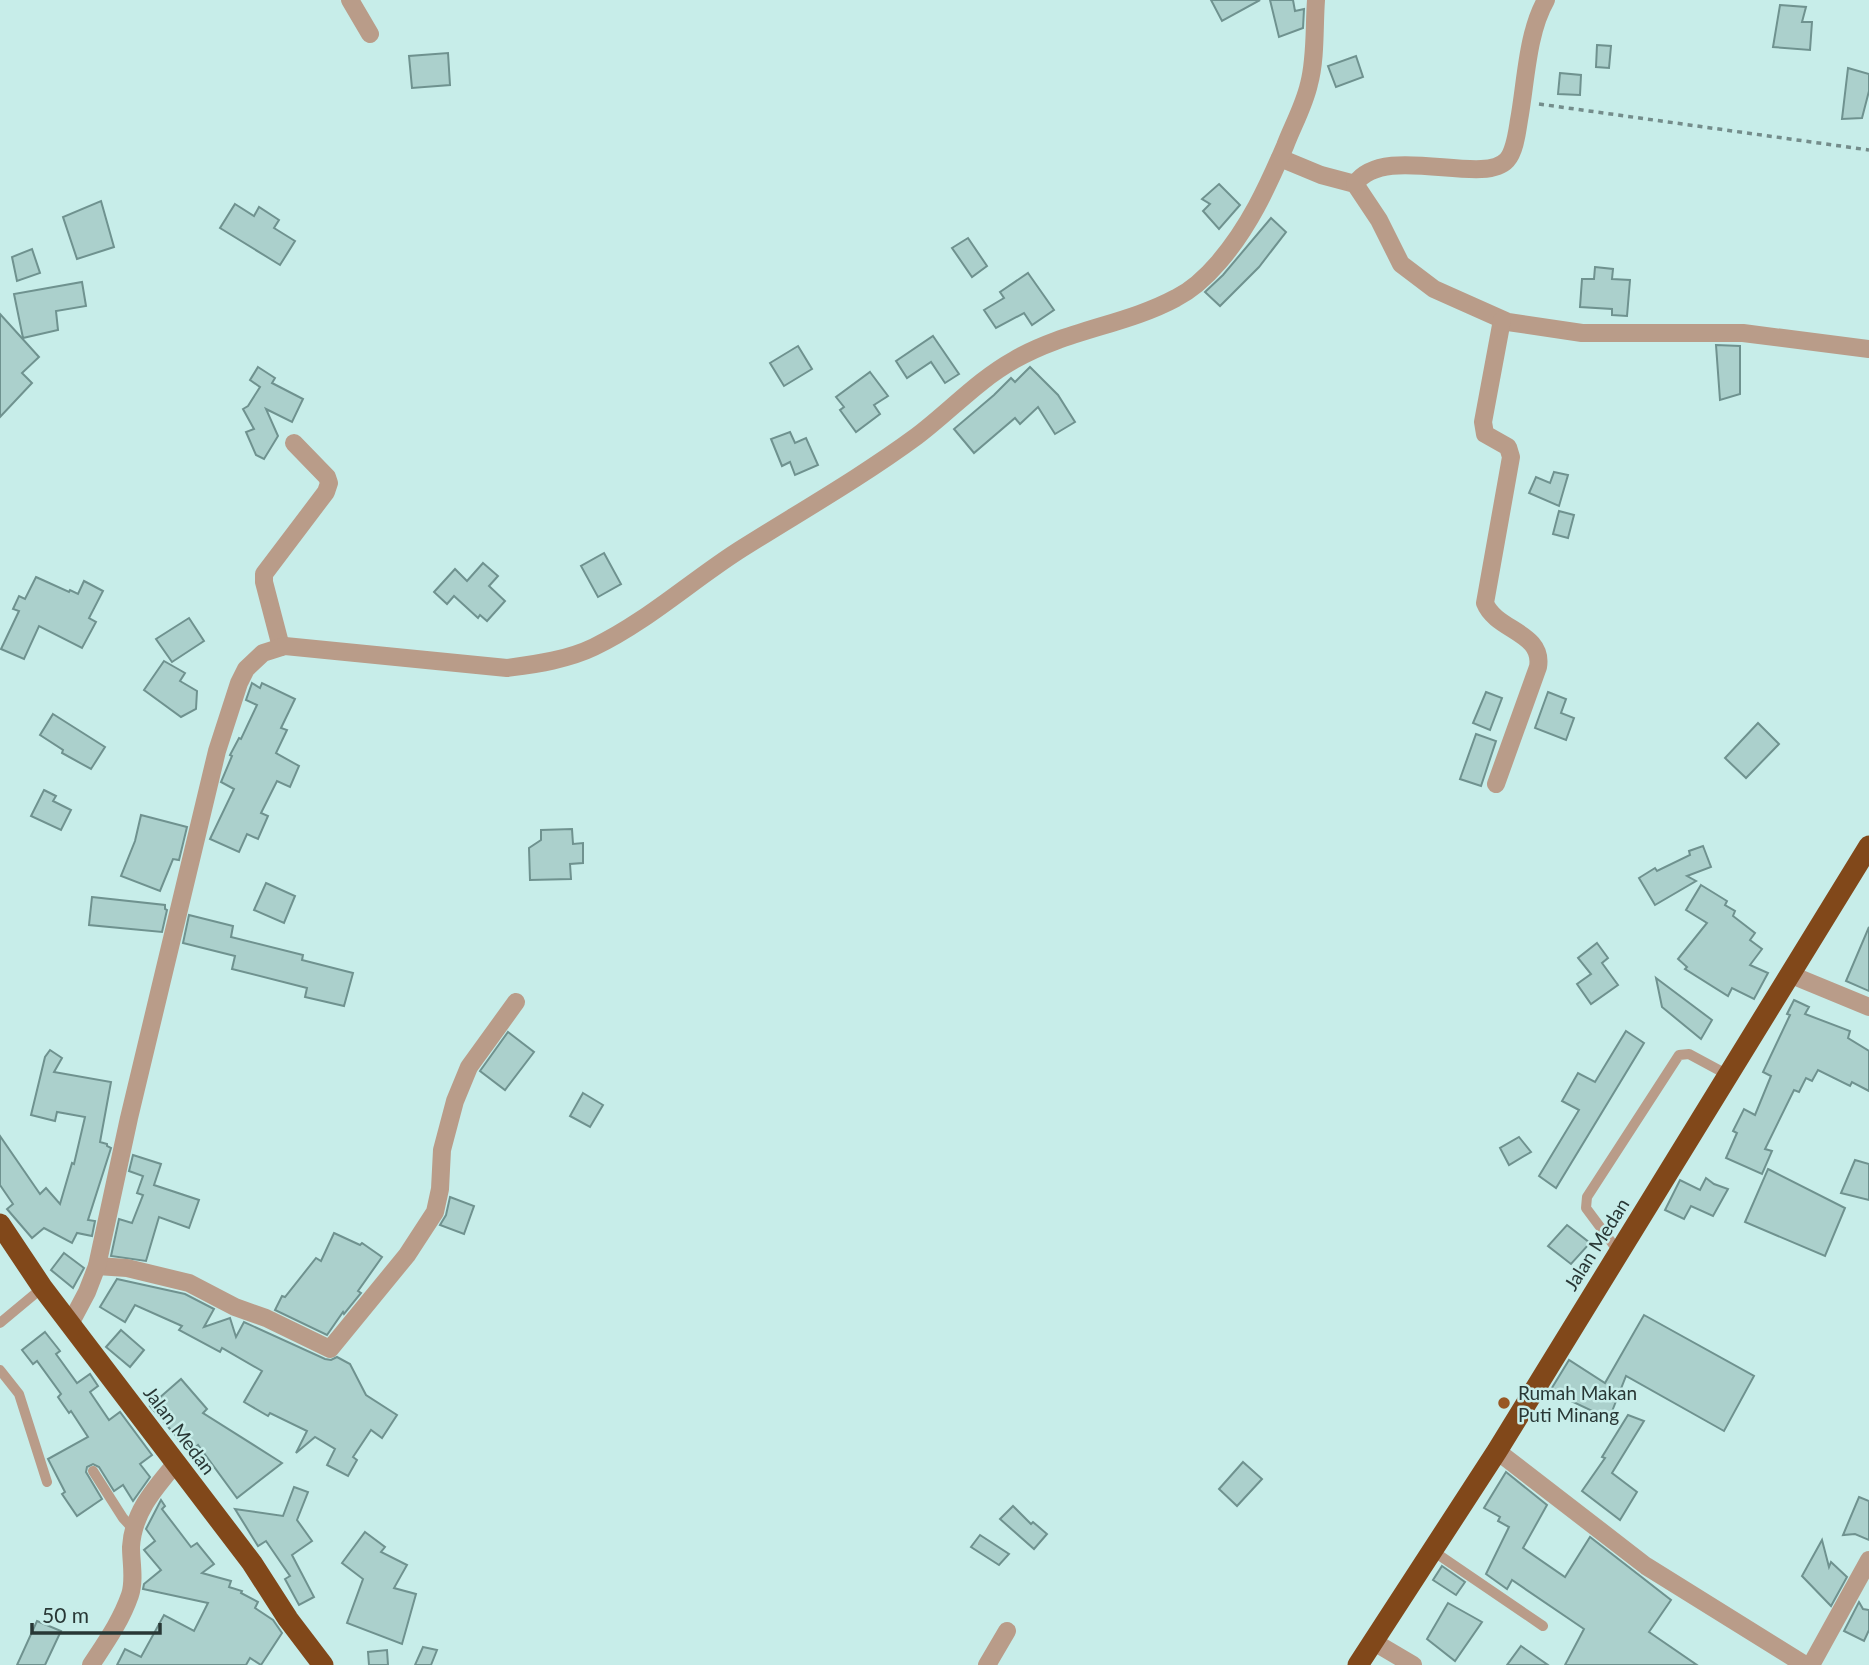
<svg xmlns="http://www.w3.org/2000/svg" width="1869" height="1665" viewBox="0 0 1869 1665" font-family="Lato,sans-serif">
<rect width="100%" height="100%" fill="#c7ede9"/>
<g fill="#abd0cc" stroke="#6f928f" stroke-width="2">
<path d="M 1211,0 L 1260,0 L 1222,21 Z"/>
<path d="M 1270,0 L 1293,0 L 1295,11 L 1304,9 L 1303,28 L 1279,37 Z"/>
<path d="M 1780,5 L 1806,7 L 1802,22 L 1812,22 L 1810,50 L 1773,47 Z"/>
<path d="M 1597,45 L 1611,46 L 1609,68 L 1596,67 Z"/>
<path d="M 448,53 L 450,85 L 412,88 L 409,56 Z"/>
<path d="M 1356,56 L 1363,77 L 1336,87 L 1328,66 Z"/>
<path d="M 1848,68 L 1869,74 L 1869,91 L 1862,118 L 1842,119 Z"/>
<path d="M 1560,73 L 1581,75 L 1580,95 L 1558,94 Z"/>
<path d="M 1219,184 L 1240,205 L 1219,229 L 1203,211 L 1210,204 L 1202,199 Z"/>
<path d="M 101,201 L 114,247 L 77,259 L 63,217 Z"/>
<path d="M 235,204 L 254,216 L 259,207 L 279,220 L 274,228 L 295,241 L 280,265 L 220,228 Z"/>
<path d="M 1271,218 L 1286,232 L 1259,267 L 1220,306 L 1205,292 L 1223,275 Z"/>
<path d="M 968,238 L 987,266 L 972,277 L 952,248 Z"/>
<path d="M 32,249 L 40,273 L 17,281 L 12,257 Z"/>
<path d="M 1595,267 L 1613,269 L 1612,279 L 1630,280 L 1627,316 L 1612,315 L 1612,309 L 1580,307 L 1582,279 L 1594,279 Z"/>
<path d="M 1028,273 L 1054,310 L 1032,325 L 1024,313 L 996,328 L 984,310 L 1004,298 L 1000,292 Z"/>
<path d="M 82,282 L 86,306 L 56,311 L 58,330 L 23,338 L 14,294 Z"/>
<path d="M 0,314 L 39,357 L 22,373 L 32,383 L 0,417 Z"/>
<path d="M 933,336 L 959,374 L 945,383 L 931,362 L 907,378 L 896,361 Z"/>
<path d="M 1716,345 L 1740,346 L 1740,394 L 1720,400 Z"/>
<path d="M 798,346 L 812,369 L 784,386 L 770,363 Z"/>
<path d="M 258,367 L 275,378 L 272,383 L 303,399 L 292,422 L 266,409 L 278,436 L 264,459 L 256,455 L 246,432 L 254,429 L 243,409 L 248,406 L 260,387 L 250,380 Z"/>
<path d="M 1030,367 L 1058,395 L 1075,422 L 1055,434 L 1038,407 L 1020,424 L 1015,418 L 974,453 L 954,429 L 994,395 L 1011,378 L 1015,382 Z"/>
<path d="M 870,372 L 888,396 L 874,405 L 880,414 L 856,432 L 840,410 L 844,407 L 836,397 Z"/>
<path d="M 790,432 L 795,443 L 806,438 L 818,465 L 795,475 L 790,462 L 782,466 L 771,439 Z"/>
<path d="M 1554,472 L 1568,475 L 1559,506 L 1529,493 L 1536,477 L 1550,483 Z"/>
<path d="M 1559,511 L 1574,515 L 1568,538 L 1553,534 Z"/>
<path d="M 604,553 L 621,584 L 598,597 L 581,566 Z"/>
<path d="M 483,563 L 498,576 L 489,586 L 505,601 L 487,621 L 480,615 L 478,618 L 454,596 L 447,604 L 434,592 L 455,569 L 467,581 Z"/>
<path d="M 36,577 L 69,592 L 70,590 L 78,594 L 84,581 L 103,591 L 89,618 L 96,622 L 82,648 L 39,626 L 24,659 L 1,649 L 19,611 L 13,609 L 19,596 L 25,599 Z"/>
<path d="M 189,618 L 204,641 L 172,662 L 156,639 Z"/>
<path d="M 164,661 L 185,673 L 180,681 L 197,691 L 196,709 L 181,717 L 144,690 Z"/>
<path d="M 252,683 L 260,688 L 262,683 L 295,699 L 281,728 L 287,730 L 276,753 L 299,766 L 290,787 L 277,781 L 261,813 L 268,816 L 258,839 L 247,834 L 239,852 L 210,839 L 234,789 L 221,782 L 232,756 L 230,755 L 239,738 L 241,739 L 257,705 L 246,700 Z"/>
<path d="M 1486,692 L 1502,698 L 1490,730 L 1473,723 Z"/>
<path d="M 1548,692 L 1566,699 L 1561,713 L 1574,718 L 1566,740 L 1535,728 Z"/>
<path d="M 53,714 L 105,747 L 91,769 L 62,753 L 63,750 L 40,735 Z"/>
<path d="M 1758,723 L 1779,744 L 1746,778 L 1725,758 Z"/>
<path d="M 1476,734 L 1496,741 L 1481,786 L 1460,779 Z"/>
<path d="M 44,790 L 56,796 L 53,801 L 71,810 L 61,830 L 31,816 Z"/>
<path d="M 141,815 L 187,827 L 179,860 L 173,859 L 160,891 L 121,876 L 135,841 Z"/>
<path d="M 572,829 L 573,844 L 583,843 L 583,863 L 570,864 L 571,879 L 530,880 L 529,848 L 541,840 L 541,830 Z"/>
<path d="M 1703,846 L 1711,867 L 1687,876 L 1696,881 L 1655,905 L 1639,878 L 1655,868 L 1657,871 L 1690,855 L 1689,851 Z"/>
<path d="M 266,883 L 295,896 L 284,923 L 254,910 Z"/>
<path d="M 1701,885 L 1727,901 L 1725,905 L 1735,911 L 1733,916 L 1755,933 L 1750,940 L 1762,949 L 1750,965 L 1768,973 L 1754,999 L 1732,988 L 1728,996 L 1685,969 L 1687,967 L 1678,959 L 1707,923 L 1686,910 Z"/>
<path d="M 92,897 L 165,905 L 165,909 L 167,910 L 162,932 L 89,925 Z"/>
<path d="M 189,915 L 233,926 L 231,937 L 303,955 L 302,960 L 353,973 L 344,1006 L 305,997 L 307,988 L 232,969 L 235,956 L 183,943 Z"/>
<path d="M 1869,927 L 1869,991 L 1846,981 Z"/>
<path d="M 1597,943 L 1608,958 L 1602,963 L 1618,985 L 1591,1004 L 1577,984 L 1591,974 L 1578,958 Z"/>
<path d="M 1656,978 L 1712,1020 L 1701,1039 L 1662,1007 Z"/>
<path d="M 1794,1000 L 1809,1007 L 1805,1014 L 1850,1031 L 1848,1038 L 1869,1051 L 1869,1091 L 1852,1082 L 1850,1086 L 1818,1070 L 1812,1081 L 1806,1078 L 1799,1092 L 1794,1090 L 1765,1149 L 1772,1151 L 1762,1174 L 1726,1158 L 1737,1133 L 1733,1131 L 1744,1109 L 1755,1115 L 1771,1076 L 1763,1072 L 1790,1015 L 1787,1014 Z"/>
<path d="M 1626,1031 L 1644,1043 L 1556,1188 L 1539,1176 L 1579,1110 L 1562,1101 L 1578,1073 L 1595,1082 Z"/>
<path d="M 508,1032 L 534,1052 L 505,1090 L 480,1071 Z"/>
<path d="M 50,1050 L 62,1058 L 54,1072 L 111,1082 L 100,1142 L 107,1144 L 107,1146 L 111,1148 L 88,1220 L 95,1221 L 92,1236 L 77,1233 L 72,1243 L 44,1228 L 32,1238 L 7,1209 L 13,1204 L 0,1185 L 0,1136 L 40,1194 L 46,1188 L 60,1204 L 72,1163 L 74,1164 L 85,1117 L 57,1112 L 55,1121 L 31,1115 L 45,1057 Z"/>
<path d="M 583,1093 L 603,1105 L 590,1127 L 570,1116 Z"/>
<path d="M 1519,1137 L 1531,1152 L 1509,1165 L 1500,1148 Z"/>
<path d="M 133,1155 L 161,1164 L 154,1185 L 199,1200 L 189,1228 L 159,1217 L 146,1261 L 111,1256 L 119,1219 L 132,1223 L 143,1195 L 137,1193 L 143,1176 L 129,1171 Z"/>
<path d="M 1855,1160 L 1869,1164 L 1869,1200 L 1841,1193 Z"/>
<path d="M 1768,1169 L 1845,1208 L 1825,1256 L 1745,1222 Z"/>
<path d="M 1706,1178 L 1714,1184 L 1728,1189 L 1713,1216 L 1691,1206 L 1684,1219 L 1665,1210 L 1680,1180 L 1700,1190 Z"/>
<path d="M 450,1197 L 474,1206 L 464,1234 L 440,1225 L 446,1215 Z"/>
<path d="M 1567,1225 L 1590,1243 L 1571,1264 L 1548,1246 Z"/>
<path d="M 334,1233 L 360,1245 L 362,1243 L 382,1257 L 358,1291 L 361,1293 L 344,1314 L 343,1312 L 327,1335 L 275,1310 L 282,1296 L 285,1297 L 316,1258 L 321,1261 Z"/>
<path d="M 64,1253 L 84,1268 L 73,1288 L 51,1270 Z"/>
<path d="M 117,1279 L 185,1294 L 214,1309 L 204,1327 L 230,1318 L 236,1337 L 244,1322 L 325,1359 L 331,1360 L 337,1357 L 350,1364 L 366,1395 L 397,1415 L 382,1438 L 371,1430 L 353,1457 L 357,1460 L 348,1476 L 327,1465 L 335,1449 L 315,1437 L 296,1453 L 307,1431 L 270,1413 L 268,1416 L 244,1402 L 262,1371 L 222,1348 L 220,1352 L 179,1330 L 182,1326 L 135,1305 L 125,1322 L 100,1307 Z"/>
<path d="M 1644,1315 L 1754,1376 L 1724,1431 L 1626,1376 L 1609,1419 L 1550,1391 L 1569,1360 L 1605,1383 Z"/>
<path d="M 121,1330 L 144,1350 L 130,1367 L 106,1347 Z"/>
<path d="M 45,1332 L 60,1351 L 56,1354 L 77,1383 L 90,1374 L 98,1386 L 90,1392 L 109,1420 L 120,1412 L 152,1455 L 140,1464 L 150,1477 L 133,1501 L 123,1485 L 114,1491 L 99,1467 L 93,1464 L 87,1467 L 86,1472 L 102,1499 L 77,1516 L 62,1494 L 65,1492 L 48,1459 L 88,1437 L 71,1411 L 69,1413 L 58,1397 L 61,1394 L 37,1361 L 33,1364 L 22,1350 Z"/>
<path d="M 181,1379 L 207,1409 L 203,1413 L 282,1463 L 237,1498 L 198,1445 L 190,1452 L 150,1406 Z"/>
<path d="M 1628,1415 L 1644,1421 L 1612,1473 L 1637,1492 L 1620,1520 L 1582,1491 L 1605,1458 L 1602,1457 Z"/>
<path d="M 1243,1462 L 1262,1479 L 1237,1506 L 1219,1489 Z"/>
<path d="M 1506,1472 L 1547,1505 L 1523,1548 L 1565,1577 L 1590,1537 L 1671,1600 L 1649,1632 L 1697,1665 L 1565,1665 L 1584,1629 L 1512,1580 L 1507,1589 L 1486,1574 L 1509,1527 L 1498,1521 L 1500,1517 L 1484,1508 Z"/>
<path d="M 294,1487 L 308,1492 L 297,1520 L 312,1541 L 292,1555 L 314,1597 L 299,1605 L 285,1579 L 290,1576 L 266,1541 L 258,1546 L 235,1509 L 283,1516 Z"/>
<path d="M 1859,1497 L 1869,1501 L 1869,1540 L 1855,1534 L 1843,1535 Z"/>
<path d="M 161,1500 L 165,1506 L 162,1509 L 191,1547 L 197,1543 L 214,1564 L 202,1573 L 231,1581 L 229,1587 L 242,1591 L 241,1593 L 258,1602 L 255,1608 L 273,1620 L 282,1633 L 261,1665 L 250,1658 L 246,1665 L 117,1665 L 125,1649 L 141,1657 L 164,1615 L 194,1631 L 208,1603 L 143,1589 L 144,1584 L 161,1570 L 144,1550 L 155,1541 L 146,1529 Z"/>
<path d="M 1013,1506 L 1031,1524 L 1033,1522 L 1047,1534 L 1034,1549 L 1000,1519 Z"/>
<path d="M 365,1532 L 385,1547 L 381,1552 L 407,1565 L 394,1588 L 416,1594 L 402,1644 L 347,1623 L 363,1579 L 342,1563 Z"/>
<path d="M 980,1535 L 1009,1554 L 999,1565 L 971,1547 Z"/>
<path d="M 1822,1540 L 1829,1567 L 1831,1562 L 1847,1577 L 1831,1606 L 1802,1576 Z"/>
<path d="M 1442,1566 L 1465,1582 L 1456,1595 L 1433,1580 Z"/>
<path d="M 1859,1602 L 1863,1609 L 1869,1610 L 1869,1630 L 1864,1641 L 1844,1631 Z"/>
<path d="M 1448,1603 L 1482,1622 L 1455,1661 L 1427,1639 Z"/>
<path d="M 37,1621 L 61,1631 L 45,1665 L 17,1665 Z"/>
<path d="M 1521,1646 L 1548,1665 L 1507,1665 Z"/>
<path d="M 423,1647 L 437,1650 L 431,1665 L 415,1665 Z"/>
<path d="M 387,1650 L 388,1665 L 369,1665 L 368,1652 Z"/>
</g>
<g fill="none" stroke-linecap="round" stroke-linejoin="round">
<path stroke="#748d8b" stroke-width="3.5" stroke-dasharray="5 5" stroke-linecap="butt" d="M 1539,104 L 1869,150"/>
<g stroke="#b99c89" stroke-width="10">
<path d="M 1618,1251 L 1586,1208 L 1587,1197 L 1679,1055 L 1689,1054 L 1728,1075"/>
<path d="M 0,1323 L 42,1288"/>
<path d="M 0,1370 L 19,1394 L 47,1482"/>
<path d="M 93,1471 L 123,1518 L 134,1530"/>
<path d="M 1433,1551 L 1543,1626"/>
</g>
<g stroke="#b99c89" stroke-width="18">
<path d="M 350,0 L 370,34"/>
<path d="M 1280,158 L 1321,175 L 1355,184 L 1379,220 L 1401,264 L 1434,289 L 1508,322 L 1582,333 L 1743,333 L 1869,349"/>
<path d="M 1355,184 C 1384,142 1483,187 1507,160 C 1515,151 1517,132 1519,120 C 1526,82 1527,33 1546,0"/>
<path d="M 281,647 L 264,582 L 264,574 L 326,492 L 329,483 L 327,477 L 294,443"/>
<path d="M 1496,784 L 1538,667 C 1544,632 1496,631 1485,603 L 1511,457 L 1508,447 L 1485,434 L 1483,422 L 1502,320"/>
<path d="M 1789,974 L 1869,1007"/>
<path d="M 97,1266 L 127,1268 L 189,1283 L 235,1307 L 266,1318 L 330,1349 L 407,1255 L 435,1212 L 440,1189 L 442,1150 L 455,1101 L 469,1067 L 516,1002"/>
<path d="M 70,1324 L 87,1292 L 97,1266 L 129,1118 L 217,751 L 239,683 L 246,669 L 263,653 L 285,646 L 507,668 C 536,664 567,660 594,647 C 646,622 690,582 738,551 C 798,513 860,478 917,436 C 950,411 978,380 1014,360 C 1066,330 1126,325 1176,298 C 1192,290 1207,276 1219,262 C 1249,227 1267,188 1285,146 C 1293,125 1304,106 1309,84 C 1316,58 1314,27 1316,0"/>
<path d="M 1497,1451 L 1646,1566 L 1805,1665"/>
<path d="M 1374,1642 L 1413,1665"/>
<path d="M 91,1665 C 106,1642 121,1621 130,1595 C 135,1580 131,1562 131,1547 C 133,1512 155,1488 176,1463"/>
<path d="M 987,1665 L 1007,1631"/>
<path d="M 1811,1665 L 1869,1560"/>
</g>
<g stroke="#81481a" stroke-width="21">
<path d="M 0,1224 L 42,1287 L 252,1563 L 288,1619 L 323,1665"/>
<path d="M 1358,1665 L 1497,1451 L 1869,846"/>
</g>
</g>
<circle fill="#985723" stroke="#c7ede9" stroke-width="2.5" cx="1504" cy="1403" r="7"/>
<g text-anchor="middle" dominant-baseline="central" stroke-width="5" stroke-linejoin="round" paint-order="stroke">
<g font-size="19" fill="#283735" stroke="#c7ede9">
<text transform="translate(1596 1244) rotate(-58)">Jalan Medan</text>
<text transform="translate(180 1430) rotate(53)">Jalan Medan</text>
</g>
<g font-size="19" fill="#283735" stroke="#c7ede9" text-anchor="start">
<text x="1518" y="1392">Rumah Makan<tspan x="1518" dy="22">Puti Minang</tspan></text>
</g>
</g>
<path d="M32 1623v10h128v-10" fill="none" stroke="#283735" stroke-width="3.5"/>
<text x="42" y="1623" font-size="21" fill="#283735" stroke="#c7ede9" stroke-width="5" paint-order="stroke">50 m</text>
</svg>
